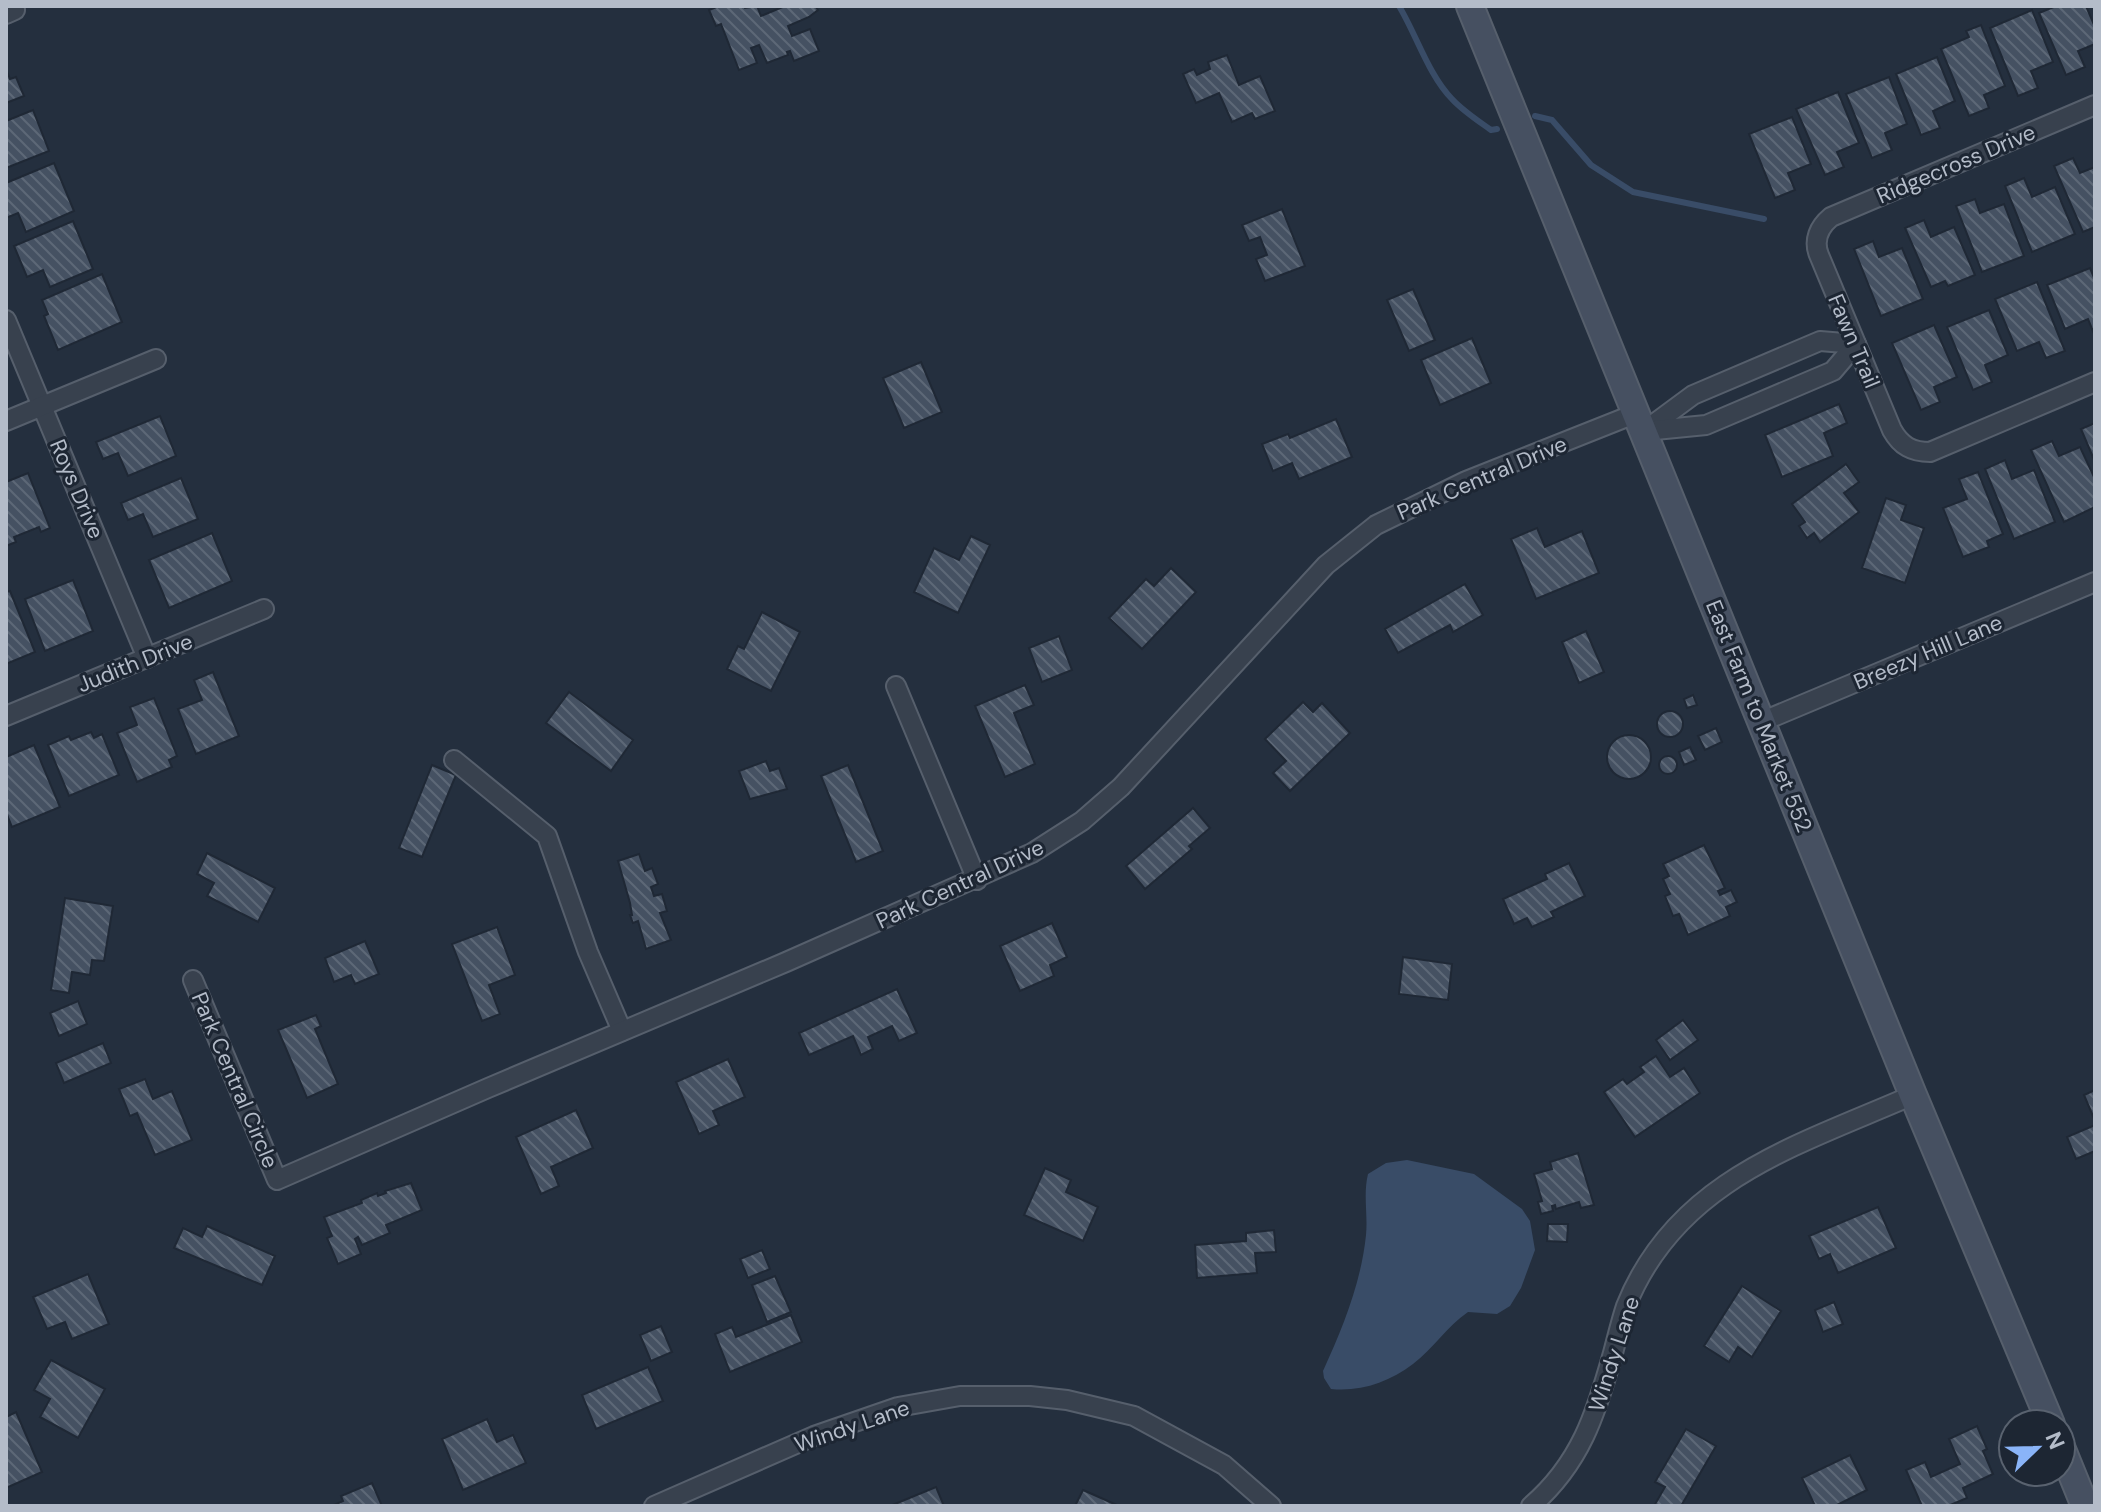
<svg xmlns="http://www.w3.org/2000/svg" width="2101" height="1512" viewBox="0 0 2101 1512" font-family="'DM Sans',sans-serif">
<defs>
<pattern id="building-back-hatch" width="6" height="6" patternUnits="userSpaceOnUse" patternTransform="scale(2)"><rect width="6" height="6" fill="#455162"/><path d="M-1 5l2 2M0 0l6 6M5-1l2 2" fill="none" stroke="#5d6877"/></pattern>
</defs>
<rect width="100%" height="100%" fill="#242f3e"/>
<path fill="#394c67" d="M 1407,1160 L 1474,1174 L 1522,1209 L 1530,1221 L 1535,1250 L 1521,1288 L 1510,1306 L 1497,1314 L 1468,1312 C 1447,1326 1433,1349 1413,1364 C 1389,1382 1361,1392 1331,1389 L 1324,1378 L 1323,1371 C 1343,1327 1361,1283 1366,1235 C 1368,1215 1363,1194 1368,1174 L 1386,1163 Z"/>
<g fill="none" stroke-linecap="round" stroke-linejoin="round">
<g stroke="#394c67" stroke-width="6">
<path d="M 1399,6 C 1416,34 1429,76 1452,99 C 1463,111 1477,120 1491,130 L 1497,129"/>
<path d="M 1535,116 L 1552,120 L 1591,165 L 1633,192 L 1764,219"/>
</g>
</g>
<g fill="url(#building-back-hatch)" stroke="#1f2835" stroke-width="2">
<path d="M 719,6 L 744,6 L 745,8 L 757,6 L 761,16 L 785,6 L 815,6 L 818,10 L 809,17 L 788,26 L 792,36 L 810,29 L 819,51 L 794,61 L 790,51 L 787,52 L 788,55 L 767,63 L 759,45 L 751,48 L 757,63 L 739,70 L 721,24 L 716,26 L 709,10 Z"/>
<path d="M 2056,6 L 2086,6 L 2095,27 L 2095,44 L 2078,51 L 2085,67 L 2066,75 L 2039,13 Z"/>
<path d="M 2032,10 L 2053,62 L 2031,71 L 2038,88 L 2018,96 L 1990,28 Z"/>
<path d="M 1981,25 L 2005,86 L 1984,95 L 1989,108 L 1969,116 L 1941,49 L 1969,37 L 1966,31 Z"/>
<path d="M 1227,55 L 1239,85 L 1260,76 L 1275,111 L 1255,119 L 1252,113 L 1232,122 L 1219,93 L 1196,103 L 1183,74 L 1194,69 L 1197,75 L 1210,69 L 1208,62 Z"/>
<path d="M 1937,57 L 1955,101 L 1933,111 L 1940,128 L 1921,135 L 1896,74 Z"/>
<path d="M 6,69 L 10,79 L 16,77 L 24,96 L 6,103 Z"/>
<path d="M 1889,77 L 1907,124 L 1885,133 L 1892,150 L 1872,158 L 1846,94 Z"/>
<path d="M 1838,92 L 1859,143 L 1837,152 L 1844,167 L 1825,175 L 1796,109 Z"/>
<path d="M 33,110 L 49,151 L 6,168 L 6,121 Z"/>
<path d="M 1792,117 L 1811,164 L 1788,173 L 1795,190 L 1775,198 L 1749,134 Z"/>
<path d="M 2073,158 L 2080,173 L 2095,167 L 2095,227 L 2083,232 L 2054,166 Z"/>
<path d="M 54,163 L 74,211 L 26,232 L 18,213 L 6,218 L 6,183 Z"/>
<path d="M 2024,178 L 2032,197 L 2055,187 L 2075,234 L 2032,252 L 2005,186 Z"/>
<path d="M 1975,199 L 1980,213 L 2004,204 L 2024,256 L 1982,272 L 1956,206 Z"/>
<path d="M 1282,209 L 1305,266 L 1265,281 L 1256,259 L 1267,255 L 1260,237 L 1249,241 L 1242,225 Z"/>
<path d="M 1924,220 L 1931,237 L 1954,227 L 1975,275 L 1948,286 L 1945,281 L 1931,287 L 1905,228 Z"/>
<path d="M 73,221 L 93,269 L 50,287 L 43,270 L 27,277 L 14,246 Z"/>
<path d="M 1873,241 L 1879,257 L 1902,248 L 1923,299 L 1881,316 L 1854,249 Z"/>
<path d="M 2090,268 L 2095,280 L 2095,336 L 2088,319 L 2065,329 L 2047,285 Z"/>
<path d="M 102,274 L 122,322 L 58,350 L 44,316 L 48,314 L 42,300 Z"/>
<path d="M 2037,282 L 2065,351 L 2046,358 L 2039,342 L 2017,351 L 1995,299 Z"/>
<path d="M 1413,289 L 1435,340 L 1409,351 L 1387,300 Z"/>
<path d="M 1989,310 L 2008,355 L 1985,365 L 1992,382 L 1973,390 L 1947,327 Z"/>
<path d="M 1934,325 L 1957,377 L 1934,387 L 1940,402 L 1921,410 L 1892,343 Z"/>
<path d="M 1472,338 L 1491,383 L 1440,405 L 1421,360 Z"/>
<path d="M 921,362 L 942,412 L 904,428 L 883,378 Z"/>
<path d="M 1839,404 L 1847,423 L 1824,433 L 1833,456 L 1782,477 L 1765,435 Z"/>
<path d="M 160,416 L 176,456 L 128,476 L 118,453 L 103,459 L 96,442 Z"/>
<path d="M 1336,419 L 1352,457 L 1299,479 L 1292,463 L 1273,471 L 1262,444 L 1288,434 L 1290,438 Z"/>
<path d="M 2095,423 L 2095,462 L 2081,429 Z"/>
<path d="M 2052,441 L 2059,456 L 2080,447 L 2095,479 L 2095,507 L 2064,522 L 2031,450 Z"/>
<path d="M 2005,460 L 2012,479 L 2034,470 L 2055,522 L 2014,539 L 1985,469 Z"/>
<path d="M 1846,464 L 1859,482 L 1844,493 L 1859,512 L 1820,542 L 1814,533 L 1807,538 L 1799,526 L 1805,522 L 1792,504 Z"/>
<path d="M 1978,472 L 2003,534 L 1987,541 L 1989,547 L 1963,557 L 1943,508 L 1967,499 L 1959,479 Z"/>
<path d="M 28,473 L 50,528 L 41,532 L 39,527 L 14,537 L 16,542 L 6,546 L 6,482 Z"/>
<path d="M 181,478 L 198,519 L 153,537 L 143,514 L 128,520 L 121,503 Z"/>
<path d="M 1886,498 L 1906,505 L 1901,520 L 1924,528 L 1905,583 L 1862,568 Z"/>
<path d="M 1537,528 L 1545,547 L 1582,531 L 1599,573 L 1536,599 L 1511,539 Z"/>
<path d="M 212,533 L 232,581 L 169,608 L 149,560 Z"/>
<path d="M 971,536 L 990,545 L 958,613 L 914,592 L 934,548 L 959,560 Z"/>
<path d="M 1171,568 L 1196,592 L 1142,649 L 1109,618 L 1146,579 L 1154,586 Z"/>
<path d="M 73,580 L 93,631 L 45,651 L 25,599 Z"/>
<path d="M 1465,584 L 1483,615 L 1453,632 L 1450,625 L 1398,653 L 1385,629 Z"/>
<path d="M 10,591 L 35,652 L 6,664 L 6,592 Z"/>
<path d="M 762,612 L 800,632 L 771,691 L 727,669 L 738,646 L 744,649 Z"/>
<path d="M 1586,631 L 1604,672 L 1579,683 L 1562,642 Z"/>
<path d="M 1059,636 L 1072,670 L 1042,682 L 1029,648 Z"/>
<path d="M 213,672 L 239,736 L 196,754 L 178,709 L 202,700 L 194,680 Z"/>
<path d="M 1025,685 L 1034,705 L 1014,713 L 1035,764 L 1005,777 L 975,706 Z"/>
<path d="M 569,692 L 633,740 L 611,771 L 546,723 Z"/>
<path d="M 1693,695 L 1697,705 L 1687,708 L 1684,699 Z"/>
<path d="M 154,698 L 177,756 L 169,760 L 172,767 L 137,782 L 117,733 L 137,725 L 130,707 Z"/>
<path d="M 1303,702 L 1313,712 L 1322,703 L 1350,733 L 1290,791 L 1273,773 L 1286,761 L 1265,739 Z"/>
<circle cx="1670" cy="724" r="13"/>
<path d="M 1716,728 L 1722,742 L 1705,750 L 1698,736 Z"/>
<path d="M 91,732 L 94,738 L 102,734 L 119,775 L 69,796 L 48,745 L 69,736 L 71,740 Z"/>
<circle cx="1629" cy="757" r="22"/>
<path d="M 34,745 L 60,807 L 12,827 L 6,812 L 6,757 Z"/>
<path d="M 1690,747 L 1696,760 L 1684,765 L 1679,752 Z"/>
<circle cx="1668" cy="765" r="9"/>
<path d="M 766,761 L 770,771 L 779,768 L 787,789 L 750,799 L 739,771 Z"/>
<path d="M 432,765 L 456,775 L 422,857 L 399,848 Z"/>
<path d="M 848,765 L 883,851 L 856,862 L 821,776 Z"/>
<path d="M 1193,808 L 1210,828 L 1189,846 L 1192,849 L 1145,889 L 1126,866 Z"/>
<path d="M 1704,845 L 1725,888 L 1718,891 L 1720,895 L 1731,890 L 1737,902 L 1726,907 L 1730,916 L 1688,935 L 1679,914 L 1673,916 L 1665,896 L 1670,894 L 1663,879 L 1669,876 L 1663,864 Z"/>
<path d="M 207,853 L 275,888 L 258,922 L 207,896 L 214,883 L 197,874 Z"/>
<path d="M 639,854 L 645,871 L 652,868 L 658,884 L 651,887 L 654,896 L 662,894 L 667,911 L 660,913 L 671,940 L 646,949 L 638,921 L 633,923 L 630,915 L 632,915 L 630,903 L 618,861 Z"/>
<path d="M 1569,863 L 1585,896 L 1551,912 L 1554,917 L 1532,927 L 1527,918 L 1514,924 L 1503,899 L 1547,879 L 1545,874 Z"/>
<path d="M 65,898 L 113,906 L 104,961 L 92,960 L 90,975 L 72,972 L 69,993 L 51,990 Z"/>
<path d="M 1052,923 L 1067,957 L 1050,965 L 1054,976 L 1020,991 L 1000,946 Z"/>
<path d="M 497,927 L 515,975 L 489,985 L 500,1014 L 482,1021 L 452,944 Z"/>
<path d="M 365,941 L 379,974 L 355,984 L 351,975 L 334,982 L 325,958 Z"/>
<path d="M 1403,957 L 1452,964 L 1448,1000 L 1399,994 Z"/>
<path d="M 897,989 L 917,1033 L 899,1041 L 892,1026 L 868,1037 L 873,1049 L 861,1055 L 853,1036 L 809,1055 L 799,1033 Z"/>
<path d="M 78,1001 L 87,1024 L 59,1036 L 50,1013 Z"/>
<path d="M 316,1015 L 321,1026 L 315,1029 L 338,1084 L 307,1098 L 278,1030 Z"/>
<path d="M 1683,1020 L 1698,1040 L 1670,1060 L 1656,1040 Z"/>
<path d="M 103,1043 L 111,1063 L 64,1083 L 56,1063 Z"/>
<path d="M 1656,1056 L 1670,1077 L 1684,1068 L 1700,1093 L 1635,1137 L 1604,1092 L 1623,1079 L 1627,1084 L 1644,1072 L 1640,1067 Z"/>
<path d="M 728,1059 L 745,1097 L 713,1111 L 719,1125 L 699,1134 L 676,1082 Z"/>
<path d="M 145,1079 L 153,1099 L 172,1091 L 192,1140 L 155,1155 L 137,1113 L 130,1116 L 119,1089 Z"/>
<path d="M 2095,1090 L 2095,1121 L 2084,1095 Z"/>
<path d="M 576,1110 L 593,1148 L 551,1167 L 559,1186 L 541,1194 L 516,1137 Z"/>
<path d="M 2095,1125 L 2095,1151 L 2076,1159 L 2067,1137 Z"/>
<path d="M 1578,1153 L 1594,1205 L 1581,1208 L 1579,1202 L 1556,1209 L 1555,1205 L 1552,1206 L 1553,1211 L 1541,1214 L 1538,1202 L 1542,1201 L 1534,1174 L 1552,1169 L 1550,1162 Z"/>
<path d="M 1045,1168 L 1071,1180 L 1066,1192 L 1098,1207 L 1083,1241 L 1024,1215 Z"/>
<path d="M 411,1183 L 422,1210 L 386,1225 L 390,1233 L 362,1245 L 358,1237 L 355,1239 L 361,1254 L 338,1264 L 327,1238 L 332,1236 L 324,1217 L 362,1203 L 361,1200 L 377,1193 L 378,1196 L 386,1193 L 385,1191 Z"/>
<path d="M 1878,1207 L 1896,1248 L 1838,1273 L 1830,1254 L 1819,1259 L 1809,1236 Z"/>
<path d="M 1548,1224 L 1568,1224 L 1567,1242 L 1547,1241 Z"/>
<path d="M 207,1226 L 275,1256 L 262,1285 L 174,1248 L 183,1228 L 202,1237 Z"/>
<path d="M 1274,1230 L 1276,1252 L 1255,1253 L 1257,1273 L 1197,1278 L 1195,1245 L 1246,1241 L 1246,1233 Z"/>
<path d="M 762,1250 L 770,1269 L 748,1278 L 740,1259 Z"/>
<path d="M 88,1274 L 109,1324 L 72,1339 L 65,1322 L 47,1329 L 33,1297 Z"/>
<path d="M 775,1276 L 791,1312 L 767,1322 L 752,1285 Z"/>
<path d="M 1742,1286 L 1781,1311 L 1752,1357 L 1738,1347 L 1729,1362 L 1704,1346 Z"/>
<path d="M 1834,1302 L 1843,1324 L 1823,1332 L 1815,1310 Z"/>
<path d="M 791,1315 L 802,1342 L 730,1372 L 715,1334 L 732,1327 L 736,1337 Z"/>
<path d="M 661,1326 L 672,1352 L 651,1361 L 640,1335 Z"/>
<path d="M 51,1360 L 105,1389 L 78,1438 L 40,1417 L 50,1399 L 34,1390 Z"/>
<path d="M 648,1367 L 663,1401 L 596,1429 L 582,1395 Z"/>
<path d="M 16,1412 L 42,1472 L 6,1488 L 6,1417 Z"/>
<path d="M 487,1419 L 497,1442 L 513,1435 L 526,1463 L 463,1490 L 442,1439 Z"/>
<path d="M 1977,1426 L 1987,1449 L 1983,1451 L 1993,1474 L 1963,1488 L 1967,1498 L 1948,1506 L 1922,1506 L 1906,1470 L 1925,1462 L 1931,1477 L 1960,1464 L 1949,1439 Z"/>
<path d="M 1686,1429 L 1716,1446 L 1681,1506 L 1654,1506 L 1665,1487 L 1655,1482 Z"/>
<path d="M 1850,1455 L 1867,1490 L 1835,1506 L 1815,1506 L 1802,1478 Z"/>
<path d="M 372,1483 L 382,1506 L 332,1506 L 343,1501 L 341,1496 Z"/>
<path d="M 936,1487 L 944,1506 L 890,1506 Z"/>
<path d="M 1083,1490 L 1119,1506 L 1075,1506 Z"/>
</g>
<g fill="none" stroke-linecap="round" stroke-linejoin="round">
<g stroke="#565f6c" stroke-width="22">
<g id="minor">
<path d="M 6,14 L 15,10"/>
<path d="M 2095,105 L 1831,217 C 1819,227 1813,240 1819,255 L 1892,430 C 1901,446 1912,452 1930,452 L 2095,382"/>
<path d="M 6,320 L 147,658"/>
<path d="M 6,421 L 156,359"/>
<path d="M 1647,429 L 1693,395 L 1820,341 L 1856,344"/>
<path d="M 1645,431 L 1706,425 L 1833,371 L 1856,344"/>
<path d="M 896,686 L 977,880"/>
<path d="M 6,716 L 264,609"/>
<path d="M 1761,722 L 2095,582"/>
<path d="M 454,760 L 547,836 L 588,952 L 622,1031"/>
<path d="M 193,980 L 277,1180 L 488,1088 L 786,962 L 1032,853 L 1082,821 L 1121,787 L 1326,565 L 1376,525 L 1466,481 L 1637,413"/>
<path d="M 654,1506 L 814,1436 L 898,1407 L 960,1396 L 1030,1396 L 1067,1400 L 1134,1416 L 1224,1465 L 1271,1506"/>
<path d="M 1531,1506 C 1580,1464 1596,1414 1613,1353 C 1617,1338 1621,1321 1626,1306 C 1677,1179 1799,1145 1913,1095"/>
</g>
</g>
<g stroke="#565f6c" stroke-width="30">
<g id="secondary">
<path d="M 1470,6 L 1913,1095 L 2051,1424"/>
<path d="M 2061,1447 L 2085,1506"/>
</g>
</g>
<use href="#minor" stroke="#38414e" stroke-width="18"/>
<use href="#secondary" stroke="#465061" stroke-width="26"/>
</g>
<g text-anchor="middle" dominant-baseline="central" stroke-width="6" stroke-linejoin="round" paint-order="stroke">
<g font-size="22" fill="#b4bcc9" stroke="#1d2633">
<text transform="translate(1956 164) rotate(-23)">Ridgecross Drive</text>
<text transform="translate(1854 341) rotate(67)">Fawn Trail</text>
<text transform="translate(1482 478) rotate(-23)">Park Central Drive</text>
<text transform="translate(77 489) rotate(67)">Roys Drive</text>
<text transform="translate(1928 652) rotate(-23)">Breezy Hill Lane</text>
<text transform="translate(135 663) rotate(-22)">Judith Drive</text>
<text transform="translate(1759 716) rotate(68)">East Farm to Market 552</text>
<text transform="translate(960 884) rotate(-25)">Park Central Drive</text>
<text transform="translate(235 1080) rotate(67)">Park Central Circle</text>
<text transform="translate(1614 1354) rotate(-72)">Windy Lane</text>
<text transform="translate(852 1426) rotate(-19)">Windy Lane</text>
</g>
</g>
<rect width="2101" height="1512" fill="none" stroke="#b4bcc9" stroke-width="16"/>
<g transform="translate(2037 1448) rotate(67)"><circle r="38" fill="#1d2633" stroke="#59626f" stroke-width="2"/>
<path d="M0-6L14 30L0 20L-14 30Z" fill="#8ab4f8"/>
<text y="-12" font-size="22" font-weight="bold" text-anchor="middle" fill="#b4bcc9">N</text>
</g>
</svg>
